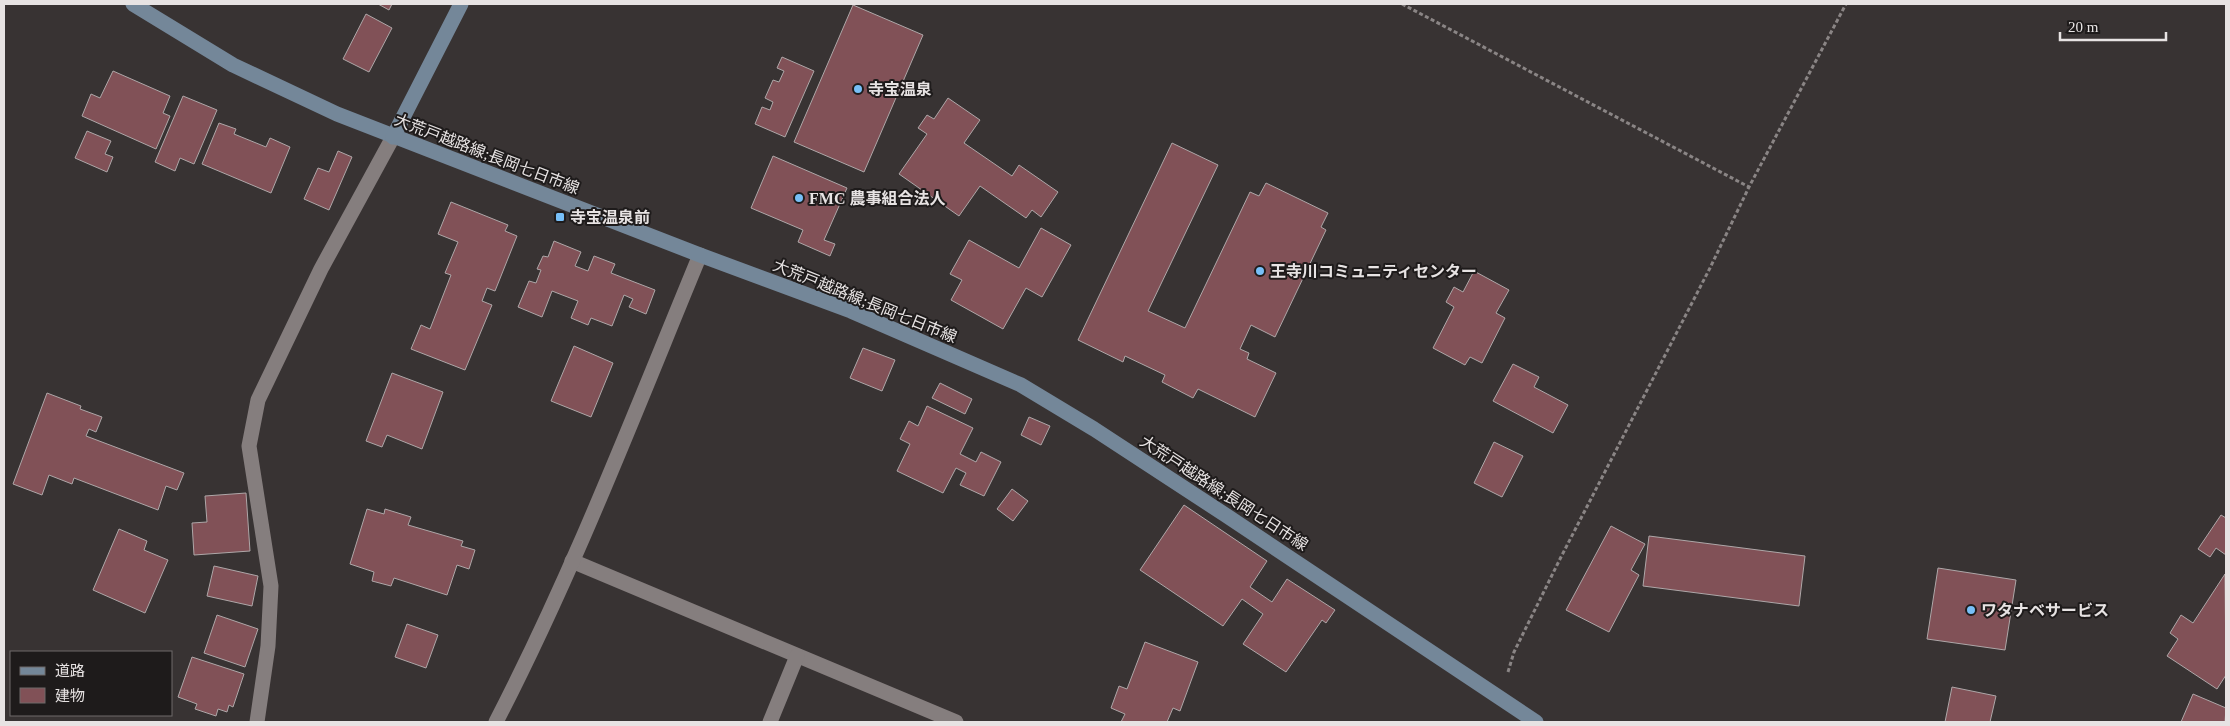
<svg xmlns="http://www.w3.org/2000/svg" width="2230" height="726" viewBox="0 0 2230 726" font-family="'Times New Roman','Noto Sans JP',serif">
<rect width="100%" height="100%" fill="#383333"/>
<g fill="#815157" stroke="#aea7a8">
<path d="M 378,4 L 392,4 L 389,10 Z"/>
<path d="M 853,5 L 923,35 L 864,172 L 794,142 Z"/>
<path d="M 366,14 L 392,28 L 369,72 L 343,59 Z"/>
<path d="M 782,57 L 814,71 L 785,137 L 755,124 L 762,107 L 770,110 L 773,102 L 765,98 L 773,80 L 779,82 L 784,71 L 777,68 Z"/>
<path d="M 113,71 L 170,96 L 163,113 L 170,116 L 156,149 L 82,116 L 91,94 L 100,98 Z"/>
<path d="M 183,96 L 217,110 L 194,164 L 180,158 L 175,171 L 155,162 Z"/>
<path d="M 948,98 L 980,120 L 964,143 L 1012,176 L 1019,165 L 1058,192 L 1041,217 L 1032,210 L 1026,218 L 980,186 L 959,216 L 899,174 L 927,134 L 918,128 L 927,115 L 934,119 Z"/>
<path d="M 219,123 L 236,129 L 234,134 L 266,147 L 270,138 L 290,147 L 271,193 L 202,164 Z"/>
<path d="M 87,131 L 111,141 L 105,154 L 113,157 L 107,172 L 75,158 Z"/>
<path d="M 1172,143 L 1218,165 L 1148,311 L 1185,328 L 1250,192 L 1259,196 L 1266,183 L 1328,213 L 1321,227 L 1326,230 L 1275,337 L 1251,325 L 1240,349 L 1249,353 L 1247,359 L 1276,373 L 1255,417 L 1198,389 L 1193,398 L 1162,382 L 1165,375 L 1125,356 L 1123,362 L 1078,340 Z"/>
<path d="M 338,151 L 352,157 L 329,210 L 304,199 L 318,168 L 329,172 Z"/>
<path d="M 773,156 L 847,188 L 824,240 L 835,244 L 830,256 L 798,242 L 803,230 L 751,208 Z"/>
<path d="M 451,202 L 508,225 L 505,231 L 517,236 L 495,291 L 487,288 L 482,301 L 492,305 L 465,370 L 411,349 L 421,325 L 430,329 L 451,275 L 445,273 L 458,242 L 438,234 Z"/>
<path d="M 1041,228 L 1071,245 L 1042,297 L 1026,288 L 1003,329 L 951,300 L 962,280 L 950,274 L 969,240 L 1019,268 Z"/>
<path d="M 554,241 L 581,252 L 575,266 L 588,271 L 594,256 L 615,264 L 611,273 L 655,290 L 646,314 L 629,307 L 633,299 L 624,295 L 612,326 L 591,318 L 588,325 L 571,318 L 578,301 L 552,291 L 542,317 L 518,307 L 529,281 L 536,283 L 541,270 L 537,269 L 543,256 L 548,257 Z"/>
<path d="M 1474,271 L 1509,290 L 1496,313 L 1505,318 L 1482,363 L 1470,357 L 1465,365 L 1433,348 L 1454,307 L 1446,302 L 1454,287 L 1463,292 Z"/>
<path d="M 574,346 L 613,363 L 591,417 L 551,401 Z"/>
<path d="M 863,348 L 895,360 L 882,391 L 850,378 Z"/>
<path d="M 1513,364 L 1539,377 L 1534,387 L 1568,405 L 1553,433 L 1493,401 Z"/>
<path d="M 392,373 L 443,392 L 422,449 L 387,435 L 382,447 L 366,441 Z"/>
<path d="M 940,383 L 972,399 L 965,414 L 932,398 Z"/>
<path d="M 47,393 L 81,406 L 80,409 L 102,417 L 96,432 L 89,429 L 86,436 L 184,473 L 177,490 L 166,486 L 158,510 L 74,478 L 72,484 L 49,475 L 42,495 L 13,484 Z"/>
<path d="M 927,406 L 973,428 L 960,454 L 976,462 L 981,452 L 1001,462 L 984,496 L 960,485 L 966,473 L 956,468 L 943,493 L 897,471 L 910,444 L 900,439 L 909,421 L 918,426 Z"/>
<path d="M 1029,417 L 1050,426 L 1041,445 L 1021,435 Z"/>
<path d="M 1494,442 L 1523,456 L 1502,497 L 1474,483 Z"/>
<path d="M 1012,489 L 1028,501 L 1013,521 L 997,509 Z"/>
<path d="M 246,493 L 250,551 L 194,555 L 192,523 L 207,522 L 205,496 Z"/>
<path d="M 1184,505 L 1267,561 L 1250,587 L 1272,602 L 1287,579 L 1335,610 L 1326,623 L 1322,620 L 1286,672 L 1243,644 L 1263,614 L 1242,599 L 1223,626 L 1140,570 Z"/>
<path d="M 367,509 L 384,514 L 385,509 L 411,517 L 408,525 L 463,541 L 461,546 L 475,550 L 469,569 L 457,565 L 447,595 L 394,578 L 391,586 L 372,581 L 374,572 L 350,564 Z"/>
<path d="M 2221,515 L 2226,518 L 2226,555 L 2216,548 L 2210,557 L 2198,549 Z"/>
<path d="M 1611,526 L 1645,544 L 1631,570 L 1639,575 L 1609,632 L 1566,610 Z"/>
<path d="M 119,529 L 147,541 L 144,550 L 168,560 L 145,613 L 93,590 Z"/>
<path d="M 1649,536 L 1805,556 L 1799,606 L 1643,586 Z"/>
<path d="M 214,566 L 258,576 L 252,606 L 207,596 Z"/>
<path d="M 1938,568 L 2016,580 L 2005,650 L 1927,639 Z"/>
<path d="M 2225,574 L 2226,675 L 2217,689 L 2167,656 L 2178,639 L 2170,633 L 2181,615 L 2193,623 Z"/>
<path d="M 217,615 L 258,629 L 245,667 L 204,653 Z"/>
<path d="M 407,624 L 438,635 L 426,668 L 395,657 Z"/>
<path d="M 1145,642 L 1198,662 L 1180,711 L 1173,708 L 1167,722 L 1121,722 L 1125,714 L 1111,708 L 1119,686 L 1127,689 Z"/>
<path d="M 192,657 L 244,674 L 233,707 L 229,705 L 227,712 L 218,709 L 216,716 L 195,709 L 197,704 L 178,697 Z"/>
<path d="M 1952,687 L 1996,696 L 1990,722 L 1945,722 Z"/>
<path d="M 2193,694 L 2226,708 L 2225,722 L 2181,722 Z"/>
</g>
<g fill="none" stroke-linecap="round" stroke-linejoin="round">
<g stroke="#8a8585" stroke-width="3" stroke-dasharray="4 2.5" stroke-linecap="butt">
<path d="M 1402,4 L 1749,187"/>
<path d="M 1508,672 L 1514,652 L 1561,557 L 1710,268 L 1749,187 L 1846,4"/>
</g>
<g stroke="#857e7e" stroke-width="15">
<path d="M 572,561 L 956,722"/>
<path d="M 257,722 L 268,646 L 271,586 L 249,446 L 258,400 L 321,269 L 393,137"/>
<path d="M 496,722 C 574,571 635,412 700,255"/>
<path d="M 770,722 L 797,656"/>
</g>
<g stroke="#748799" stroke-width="15">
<path d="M 133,4 L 233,65 L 337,114 L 700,255 L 851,311 L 1021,385 L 1094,429 L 1224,514 L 1536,722"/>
<path d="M 393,137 L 461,4"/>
</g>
</g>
<g fill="#77bff7" stroke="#1e1b1b" stroke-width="2">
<circle cx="858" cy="89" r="5"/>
<circle cx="799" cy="198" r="5"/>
<rect x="555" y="212" width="10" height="10" rx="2.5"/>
<circle cx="1260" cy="271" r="5"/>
<circle cx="1971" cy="610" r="5"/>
</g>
<g text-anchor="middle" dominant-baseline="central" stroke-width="4" stroke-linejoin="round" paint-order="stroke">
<g font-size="16" font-weight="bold" fill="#e7e3e3" stroke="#1e1b1b" text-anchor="start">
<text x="868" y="89">寺宝温泉</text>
<text x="809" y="198">FMC 農事組合法人</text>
<text x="570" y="217">寺宝温泉前</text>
<text x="1270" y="271">王寺川コミュニティセンター</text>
<text x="1981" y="610">ワタナベサービス</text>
</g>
<g font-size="16" fill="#e7e3e3" stroke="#1e1b1b">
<text transform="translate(487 154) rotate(21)">大荒戸越路線;長岡七日市線</text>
<text transform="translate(865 301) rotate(22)">大荒戸越路線;長岡七日市線</text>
<text transform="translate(1224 493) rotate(33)">大荒戸越路線;長岡七日市線</text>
</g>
</g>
<rect width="2230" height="726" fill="none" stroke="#e7e3e3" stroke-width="10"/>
<rect x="10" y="651" width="162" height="65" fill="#1e1b1b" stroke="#6e6b6b"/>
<rect x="20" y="667" width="25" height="8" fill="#748799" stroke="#6e6b6b"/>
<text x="55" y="676" font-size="15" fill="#e7e3e3">道路</text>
<rect x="20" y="688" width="25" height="15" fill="#815157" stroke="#6e6b6b"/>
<text x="55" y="701" font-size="15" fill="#e7e3e3">建物</text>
<path d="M2060 32v8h106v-8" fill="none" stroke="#e7e3e3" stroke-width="2.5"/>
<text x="2068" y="32" font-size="15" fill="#e7e3e3" stroke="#1e1b1b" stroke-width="4" paint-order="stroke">20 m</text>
</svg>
